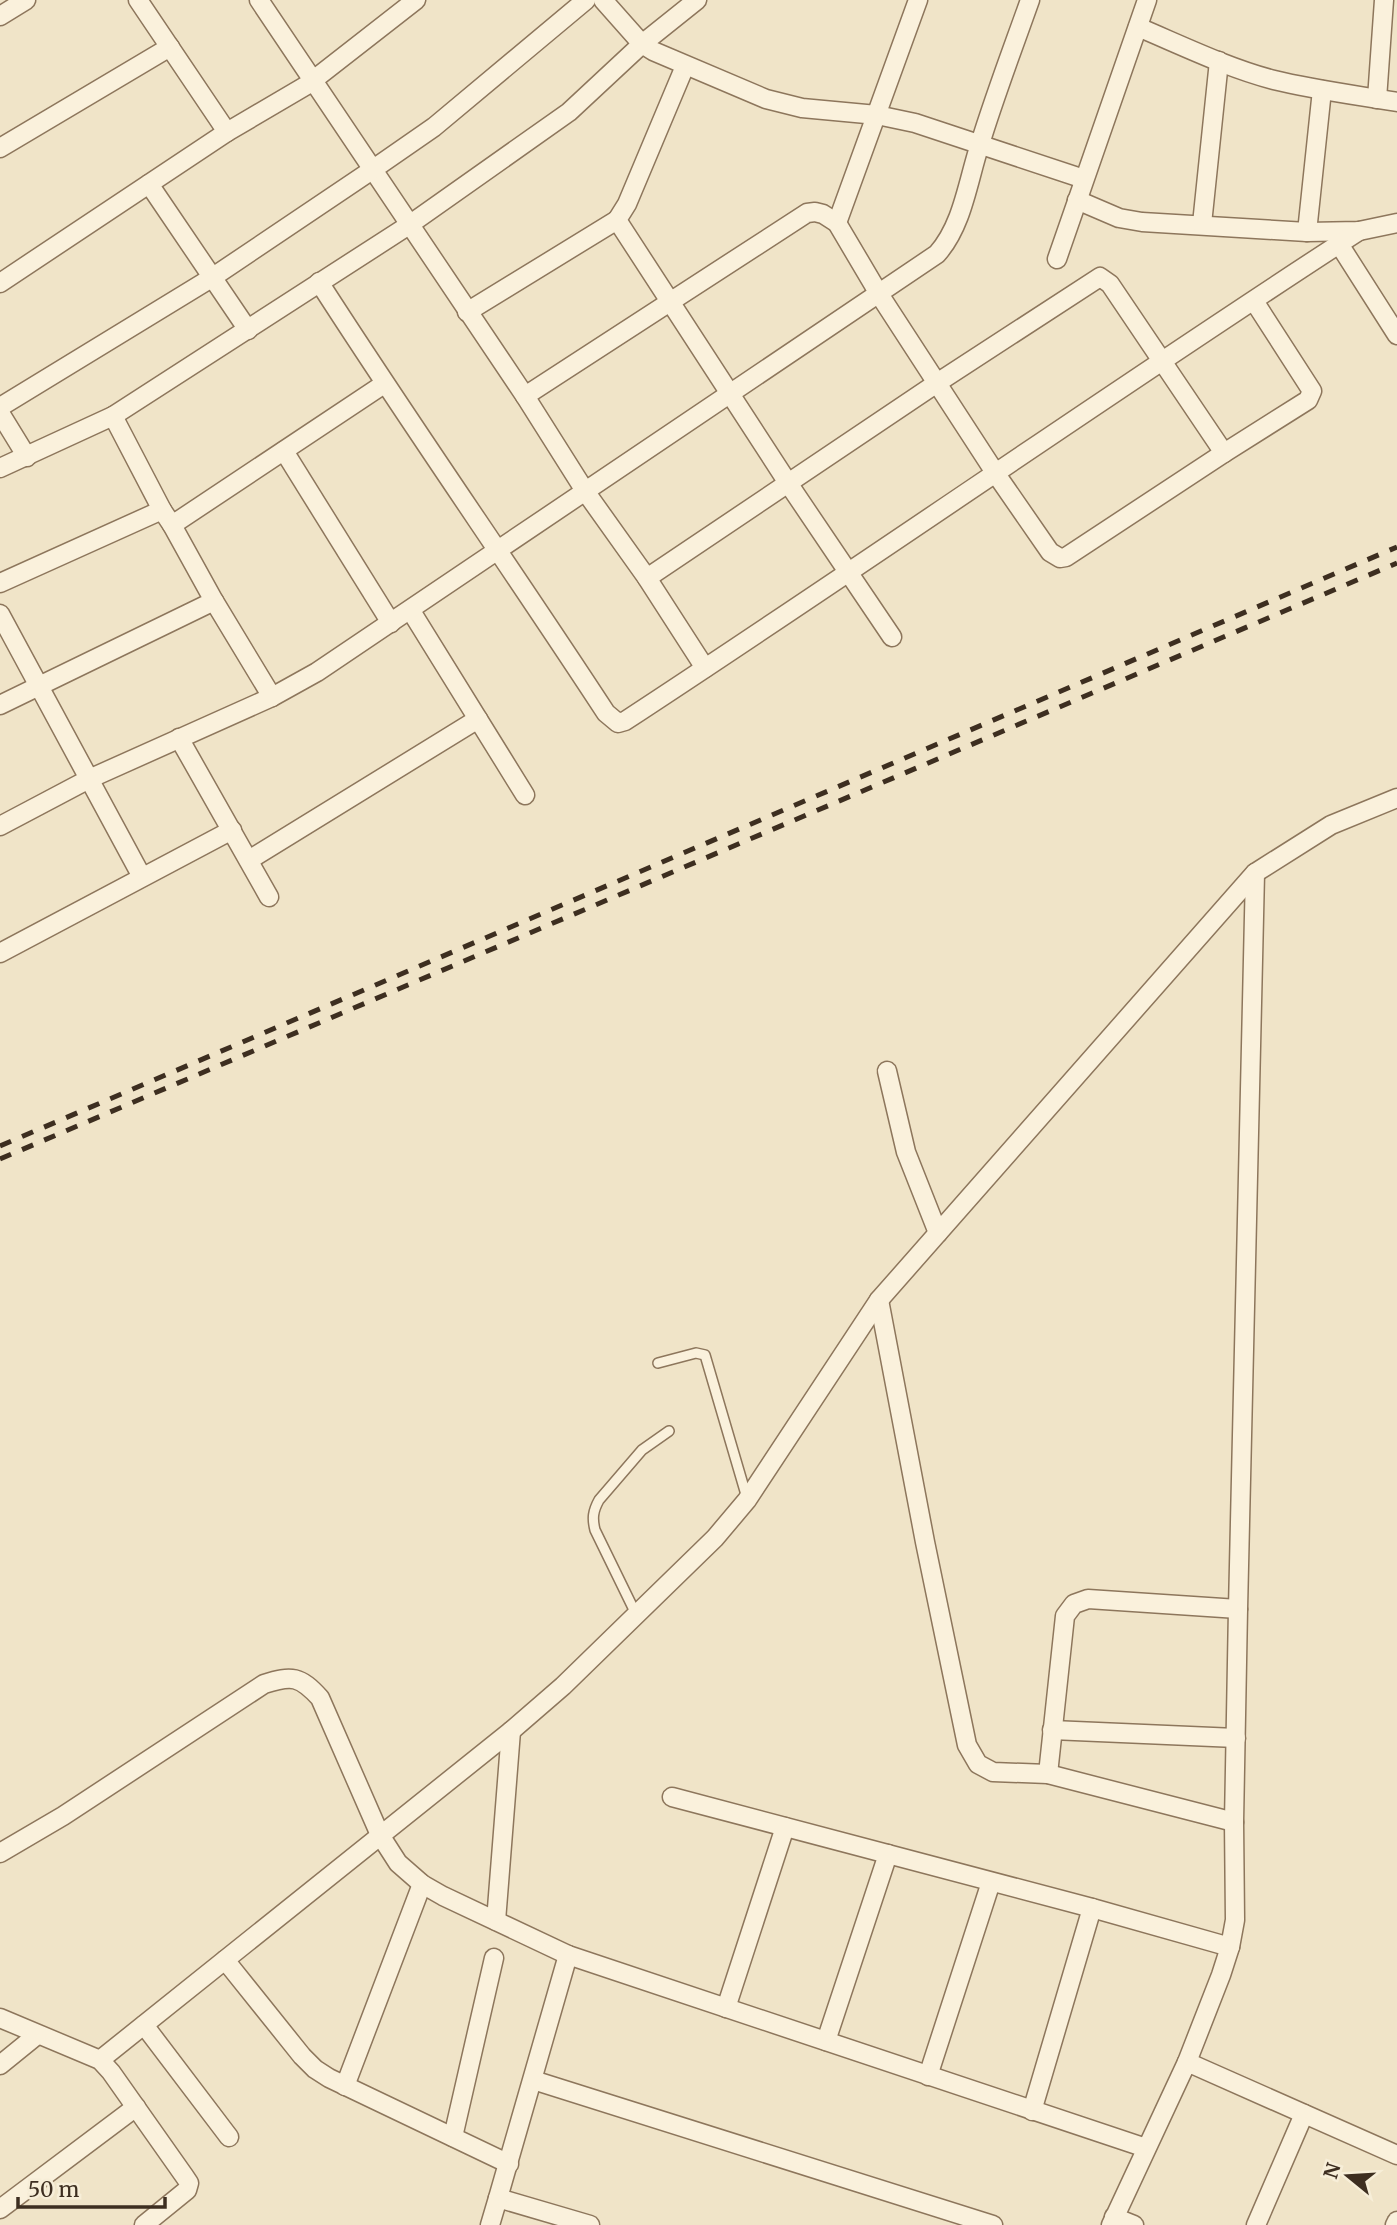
<svg xmlns="http://www.w3.org/2000/svg" width="1397" height="2225" viewBox="0 0 1397 2225" font-family="Merriweather,serif">
<rect width="100%" height="100%" fill="#f0e4c8"/>
<g fill="none" stroke-linecap="round" stroke-linejoin="round">
<g stroke="#8d765c" stroke-width="12">
<g id="lane">
<path d="M 658,1363 L 696,1353 L 705,1355 L 747,1498"/>
<path d="M 636,1614 L 595,1530 C 592,1518 593,1511 599,1500 L 642,1450 L 669,1431"/>
</g>
</g>
<g stroke="#8d765c" stroke-width="21">
<g id="street">
<path d="M 138,0 L 227,132"/>
<path d="M 259,0 L 525,396 L 585,491 L 647,578 L 705,668"/>
<path d="M 603,0 L 642,44 L 653,51 L 766,99 L 802,108 L 877,115 L 915,123 L 1084,179"/>
<path d="M 0,16 L 26,0"/>
<path d="M 1138,27 C 1183,46 1228,68 1274,80 C 1315,90 1356,95 1397,102"/>
<path d="M 685,66 L 627,204 L 617,220 L 788,483 L 892,637"/>
<path d="M 1377,99 L 1384,0"/>
<path d="M 0,148 L 170,47"/>
<path d="M 149,184 L 248,330"/>
<path d="M 1077,200 L 1119,218 L 1142,222 L 1307,232 L 1359,231 L 1397,223"/>
<path d="M 837,223 L 918,0"/>
<path d="M 1202,224 L 1219,61"/>
<path d="M 1307,232 L 1322,90"/>
<path d="M 1339,244 L 1397,335"/>
<path d="M 1057,259 L 1147,0"/>
<path d="M 319,282 C 412,427 512,569 606,713 L 618,723 L 625,721 C 871,560 1112,391 1359,231"/>
<path d="M 0,283 L 227,132 L 307,85 L 416,0"/>
<path d="M 467,312 L 617,220"/>
<path d="M 525,396 L 807,213 L 815,212 L 823,214 L 837,223 L 879,294 L 996,474 L 1050,552 L 1060,558 L 1066,557 L 1224,453 L 1308,400 L 1312,391 L 1254,301"/>
<path d="M 0,407 L 213,277 L 372,170 L 434,127 L 586,0"/>
<path d="M 0,413 L 27,457"/>
<path d="M 113,416 L 162,510"/>
<path d="M 284,451 L 391,623"/>
<path d="M 0,468 L 113,416 L 409,225 L 569,112 L 642,44 L 697,0"/>
<path d="M 647,578 L 937,383 L 1100,277 L 1110,284 L 1224,453"/>
<path d="M 0,583 L 162,510 L 172,525 L 384,384"/>
<path d="M 214,601 L 272,697"/>
<path d="M 411,611 L 525,795"/>
<path d="M 0,614 L 142,877"/>
<path d="M 0,705 L 214,601 L 172,525"/>
<path d="M 179,738 L 269,897"/>
<path d="M 0,826 L 89,779 L 272,697 L 317,672 L 937,254 C 963,225 968,180 980,144 C 995,95 1013,48 1030,0"/>
<path d="M 249,860 L 478,719"/>
<path d="M 0,953 L 232,830"/>
<path d="M 887,1071 L 906,1152 L 938,1233"/>
<path d="M 879,1300 L 925,1542 L 967,1745 L 978,1764 L 993,1772 L 1048,1774 L 1234,1822"/>
<path d="M 1052,1730 L 1236,1738"/>
<path d="M 1048,1774 L 1065,1616 L 1074,1604 L 1088,1599 L 1238,1609"/>
<path d="M 672,1797 L 1092,1908 L 1230,1947"/>
<path d="M 0,1853 L 63,1816 L 264,1684 C 292,1675 300,1676 320,1698 L 380,1835 L 398,1863 L 422,1884 L 443,1896 L 568,1955 L 498,2198 L 590,2225"/>
<path d="M 496,1921 L 511,1731"/>
<path d="M 568,1955 L 1146,2148"/>
<path d="M 225,1960 L 302,2056 L 315,2069 L 329,2078 L 509,2164"/>
<path d="M 726,2008 L 785,1827"/>
<path d="M 0,2018 L 100,2060 L 111,2072 L 185,2177 L 189,2183 L 187,2190 L 144,2225"/>
<path d="M 144,2025 L 229,2137"/>
<path d="M 826,2041 L 888,1854"/>
<path d="M 100,2060 L 511,1731 L 563,1686 L 715,1538 L 747,1500 L 879,1300 L 1255,873 L 1331,825 L 1397,798"/>
<path d="M 1187,2062 L 1221,1975 L 1230,1947 L 1235,1920 L 1234,1822 L 1238,1609 L 1255,873"/>
<path d="M 0,2065 L 37,2035"/>
<path d="M 928,2076 L 991,1882"/>
<path d="M 533,2080 L 993,2225"/>
<path d="M 345,2086 L 422,1884"/>
<path d="M 1032,2111 L 1092,1908"/>
<path d="M 453,2137 L 494,1958"/>
<path d="M 0,2209 L 136,2107"/>
<path d="M 1114,2217 L 1134,2225"/>
<path d="M 490,2225 L 498,2198"/>
<path d="M 1111,2225 L 1187,2062 L 1397,2155"/>
<path d="M 1256,2225 L 1304,2114"/>
<path d="M 1395,2225 L 1397,2221"/>
</g>
</g>
<use href="#lane" stroke="#faf1dc" stroke-width="9"/>
<use href="#street" stroke="#faf1dc" stroke-width="18"/>
<g stroke="#3d2e20" stroke-width="5" stroke-dasharray="12 12" stroke-linecap="butt">
<path d="M 0,1146 L 1397,547"/>
<path d="M 0,1159 L 1397,563"/>
</g>
</g>
<g transform="translate(1348 2176) rotate(288)" stroke="#f7eed8" stroke-width="5" paint-order="stroke">
<path d="M0-5L12 26L0 18L-12 26Z" fill="#3d2e20"/>
<text y="-10" font-size="19" font-weight="bold" text-anchor="middle" fill="#3d2e20">N</text>
</g>
<path d="M18 2197v10h147v-10" fill="none" stroke="#3d2e20" stroke-width="3.5"/>
<text x="28" y="2197" font-size="21" fill="#3d2e20" stroke="#f7eed8" stroke-width="5" paint-order="stroke">50 m</text>
</svg>
